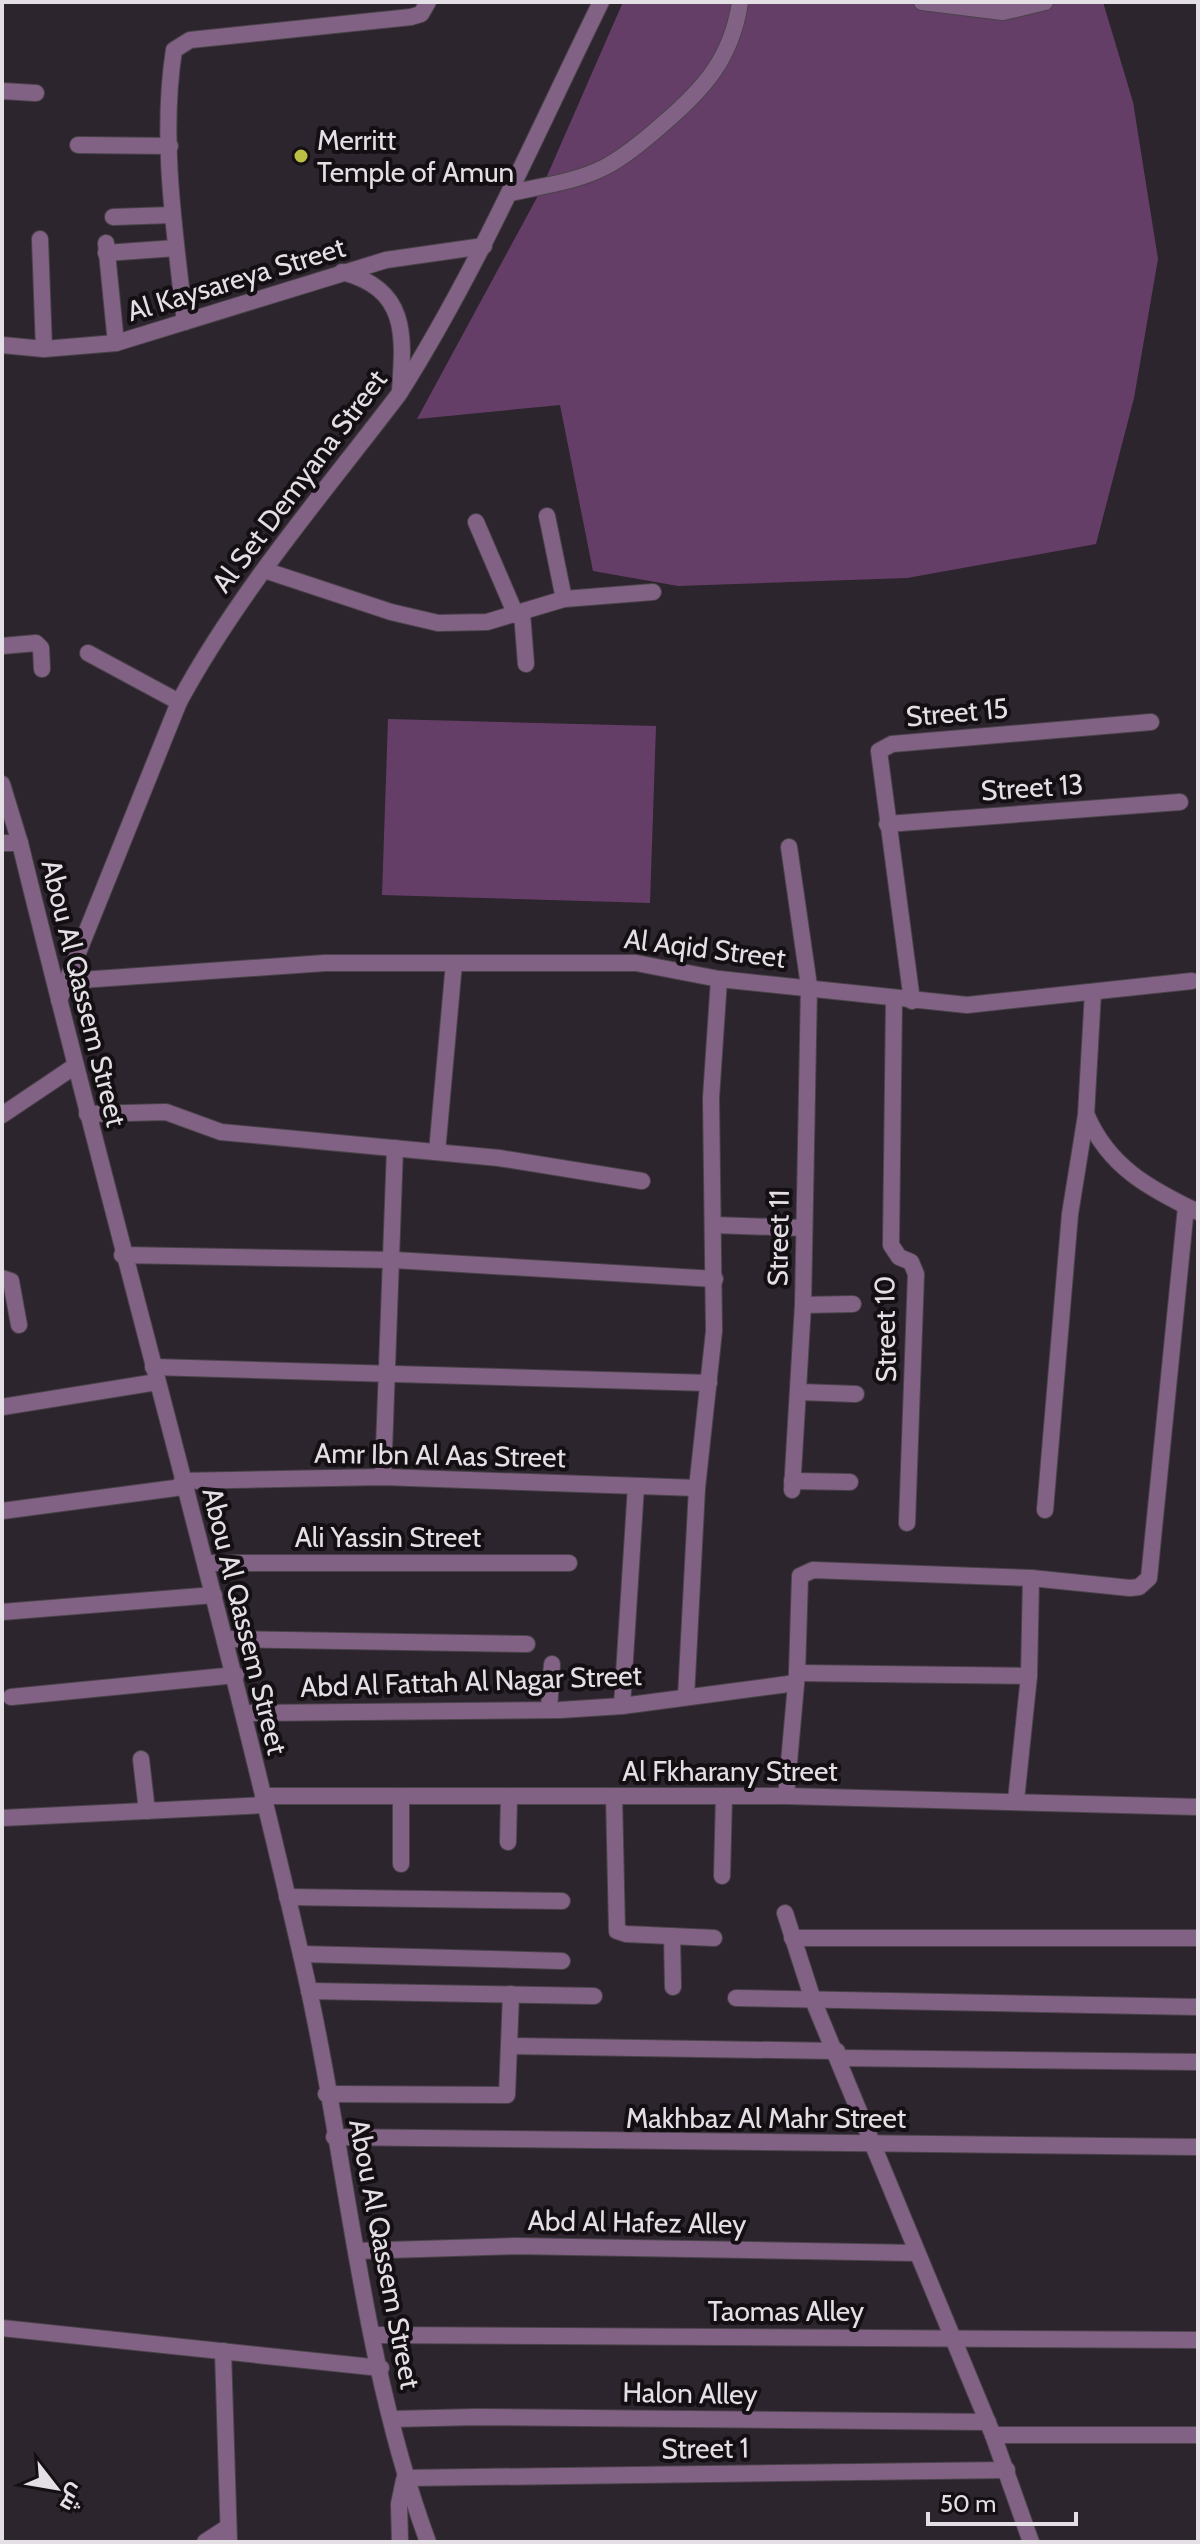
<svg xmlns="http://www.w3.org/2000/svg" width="1200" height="2544" viewBox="0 0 1200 2544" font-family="Cabin,Cairo,sans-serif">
<rect width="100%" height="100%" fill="#2d252d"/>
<g fill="#653e67">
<path d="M 623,2 L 1103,2 L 1133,102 L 1158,259 L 1134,398 L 1096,544 L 907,578 L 678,586 L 593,571 L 560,405 L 417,419 L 540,192 Z"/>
<path d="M 388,719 L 656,726 L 650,903 L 382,895 Z"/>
</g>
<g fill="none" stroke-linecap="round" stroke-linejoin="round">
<g stroke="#4a434a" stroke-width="18">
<g id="minor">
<path d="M 922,2 L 1003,12 L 1045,2"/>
<path d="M 2,91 L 36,93"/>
<path d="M 78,145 L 170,146"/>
<path d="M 510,193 C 541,186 576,182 605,167 C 626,156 646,139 664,123 C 705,88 732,57 740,2"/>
<path d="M 113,217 L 172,215"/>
<path d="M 40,239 L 44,349"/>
<path d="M 106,243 L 116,343"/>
<path d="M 106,253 L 176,248"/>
<path d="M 185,322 C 175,234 160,139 174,50 L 190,40 L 411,17 L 421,14 L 428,2"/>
<path d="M 2,345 L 44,349 L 116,343 L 386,260 L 484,246"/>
<path d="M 547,516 L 564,599"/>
<path d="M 476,522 L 516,615"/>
<path d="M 264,570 L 391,612 L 438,623 L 487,622 L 564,599 L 653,592"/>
<path d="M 522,613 L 526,664"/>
<path d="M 2,646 L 36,643 L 41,648 L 42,669"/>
<path d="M 88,653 L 179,702"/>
<path d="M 887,824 L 1180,802"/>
<path d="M 2,843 L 20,843"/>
<path d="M 789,847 L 809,986 L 803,1305 L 792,1490"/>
<path d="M 67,981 L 325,963 L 636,963 L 719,979 L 967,1005 L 1192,981"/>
<path d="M 894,1000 L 891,1245 L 899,1257 L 911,1262 L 916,1274 L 907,1523"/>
<path d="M 912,1001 L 879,751 L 892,744 L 1151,722"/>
<path d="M 87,1114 L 166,1112 L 221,1132 L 499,1158 L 642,1181"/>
<path d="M 2,1115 L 75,1066"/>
<path d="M 1087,1116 C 1109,1167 1150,1189 1198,1212"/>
<path d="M 437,1152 L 454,963"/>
<path d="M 713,1225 L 804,1228"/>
<path d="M 122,1255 L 394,1260 L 715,1279"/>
<path d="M 2,1278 L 11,1281 L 19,1325"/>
<path d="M 803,1305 L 853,1304"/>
<path d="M 153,1367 L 709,1383"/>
<path d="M 799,1392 L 856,1394"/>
<path d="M 2,1407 L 157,1382"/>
<path d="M 383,1477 L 395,1148"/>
<path d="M 182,1481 L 383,1477 L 697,1488"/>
<path d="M 792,1481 L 850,1482"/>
<path d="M 1045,1510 L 1070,1214 L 1086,1115 L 1093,992"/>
<path d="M 2,1511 L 183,1487"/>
<path d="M 206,1563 L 569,1563"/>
<path d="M 2,1612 L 214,1595"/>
<path d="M 226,1639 L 527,1644"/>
<path d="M 797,1673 L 1029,1676"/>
<path d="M 11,1697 L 236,1675"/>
<path d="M 686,1697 L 697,1488 L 714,1331 L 711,1098 L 719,979"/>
<path d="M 622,1706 L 636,1486"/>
<path d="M 549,1710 L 552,1664"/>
<path d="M 244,1713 L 560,1710 L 622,1706 L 796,1683"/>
<path d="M 141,1759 L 147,1811"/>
<path d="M 263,1796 L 786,1796 L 1198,1807"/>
<path d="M 401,1796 L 401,1864"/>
<path d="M 614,1796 L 617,1931 L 626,1934 L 714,1938"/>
<path d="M 786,1796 L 797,1673 L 800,1576 L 813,1570 L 1031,1578 L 1130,1588 L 1139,1587 L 1149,1578 L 1186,1207"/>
<path d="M 1016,1800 L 1029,1676 L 1031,1578"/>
<path d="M 2,1818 L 264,1805"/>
<path d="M 508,1842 L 509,1796"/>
<path d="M 722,1876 L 724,1796"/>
<path d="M 287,1897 L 562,1901"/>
<path d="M 785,1913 L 813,2000 L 993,2435 L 1031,2542"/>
<path d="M 672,1936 L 673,1987"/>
<path d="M 792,1938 L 1198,1938"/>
<path d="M 301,1954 L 562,1961"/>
<path d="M 309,1991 L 594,1996"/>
<path d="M 736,1998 L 1198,2007"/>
<path d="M 510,2046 L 837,2051"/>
<path d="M 840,2058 L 1198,2062"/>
<path d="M 326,2094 L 507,2095 L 511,1994"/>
<path d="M 334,2137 L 1198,2147"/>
<path d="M 356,2251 L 515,2246 L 917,2253"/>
<path d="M 2,2328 L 381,2368"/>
<path d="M 374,2335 L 1198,2340"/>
<path d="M 223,2351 L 229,2542"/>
<path d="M 392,2419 L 476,2417 L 988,2422"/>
<path d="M 993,2435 L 1198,2435"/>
<path d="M 405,2478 L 1007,2470"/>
<path d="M 205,2542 L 228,2527"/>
</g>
</g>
<g stroke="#4a434a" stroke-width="18">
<g id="tertiary">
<path d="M 342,272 C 408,289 404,335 400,391"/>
<path d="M 2,784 L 20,843 C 111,1216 216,1585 302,1959 C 347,2152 359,2355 428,2542"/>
<path d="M 59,1000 L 179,702 C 239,591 323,494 399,394 C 478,269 536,134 601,2"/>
<path d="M 400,2542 L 399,2504 L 404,2480"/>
</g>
</g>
<use href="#minor" stroke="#826284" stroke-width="16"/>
<use href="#tertiary" stroke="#826284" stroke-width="16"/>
</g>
<circle fill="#bbc044" stroke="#130f13" stroke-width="3" cx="301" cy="156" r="8"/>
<g text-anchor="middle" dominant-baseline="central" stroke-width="8" stroke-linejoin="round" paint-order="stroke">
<g font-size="28" fill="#e4dfe5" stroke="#130f13" text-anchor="start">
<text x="317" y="140">Merritt<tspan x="317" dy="32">Temple of Amun</tspan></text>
</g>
<g font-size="28" fill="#e4dfe5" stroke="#130f13">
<text transform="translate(236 279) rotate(-17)">Al Kaysareya Street</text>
<text transform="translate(299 481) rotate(-53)">Al Set Demyana Street</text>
<text transform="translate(957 712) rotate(-5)">Street 15</text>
<text transform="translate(1032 787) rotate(-4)">Street 13</text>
<text transform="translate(705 948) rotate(7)">Al Aqid Street</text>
<text transform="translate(84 993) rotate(76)">Abou Al Qassem Street</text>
<text transform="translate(778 1238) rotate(-89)">Street 11</text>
<text transform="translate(885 1329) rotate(-91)">Street 10</text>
<text transform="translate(440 1455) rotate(1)">Amr Ibn Al Aas Street</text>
<text x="388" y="1537">Ali Yassin Street</text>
<text transform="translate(245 1621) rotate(76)">Abou Al Qassem Street</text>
<text transform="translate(471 1681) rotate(-2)">Abd Al Fattah Al Nagar Street</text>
<text x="730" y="1771">Al Fkharany Street</text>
<text x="766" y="2118">Makhbaz Al Mahr Street</text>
<text transform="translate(637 2222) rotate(1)">Abd Al Hafez Alley</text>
<text transform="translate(385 2254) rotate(79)">Abou Al Qassem Street</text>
<text x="786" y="2311">Taomas Alley</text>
<text transform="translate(690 2393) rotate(1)">Halon Alley</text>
<text transform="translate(705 2448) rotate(-1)">Street 1</text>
</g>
</g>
<rect width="1200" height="2544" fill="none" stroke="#e4dfe5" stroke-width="8"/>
<g transform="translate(56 2488) rotate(121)" stroke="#130f13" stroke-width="6" paint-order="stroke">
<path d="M0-6L14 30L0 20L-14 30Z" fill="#e4dfe5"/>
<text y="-12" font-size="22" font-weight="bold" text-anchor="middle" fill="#e4dfe5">ش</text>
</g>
<path d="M928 2512v12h148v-12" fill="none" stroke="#e4dfe5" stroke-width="4"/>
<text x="940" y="2512" font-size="24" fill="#e4dfe5" stroke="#130f13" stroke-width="6" paint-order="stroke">50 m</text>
</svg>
